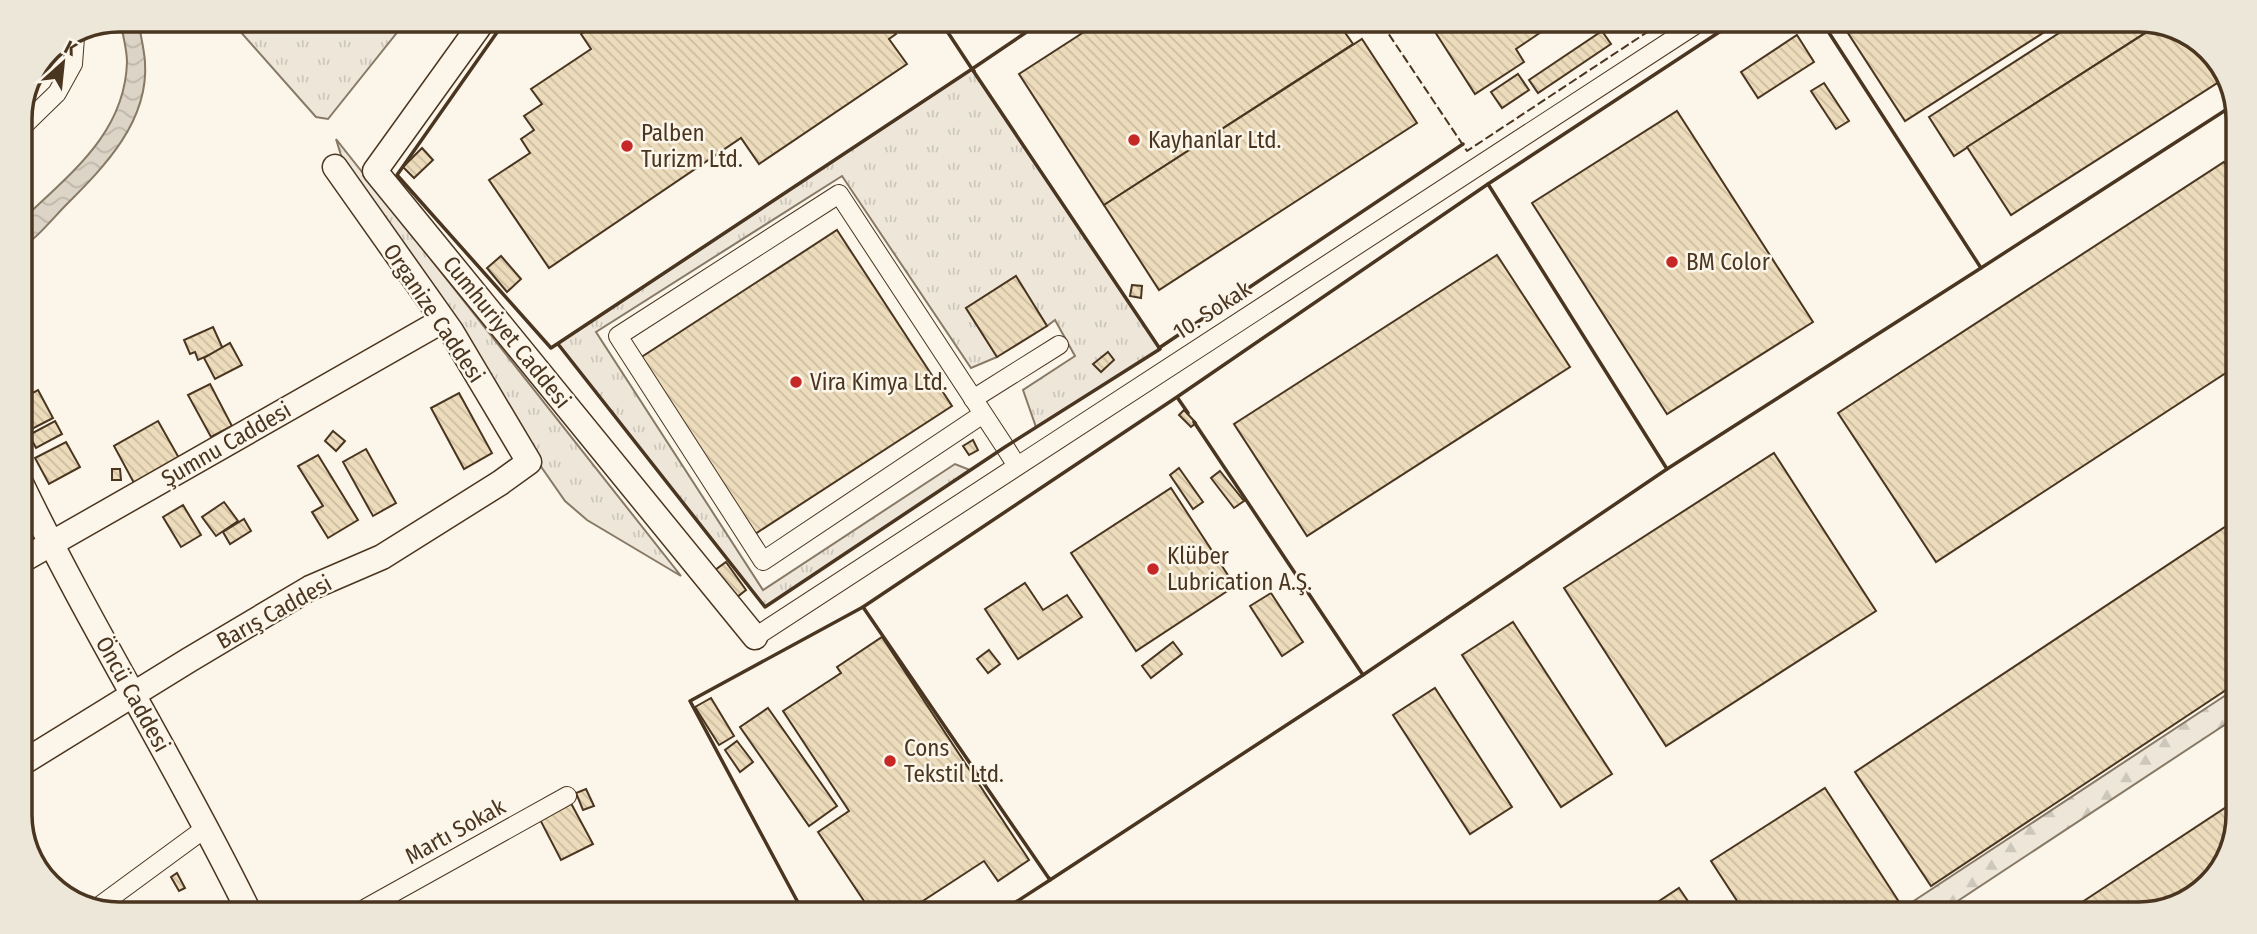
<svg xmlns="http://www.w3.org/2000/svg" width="2257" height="934" viewBox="0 0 2257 934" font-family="'Fira Sans Condensed',sans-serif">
<defs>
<pattern id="grass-tufts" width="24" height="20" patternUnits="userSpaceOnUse" patternTransform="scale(1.75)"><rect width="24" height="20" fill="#ede6d9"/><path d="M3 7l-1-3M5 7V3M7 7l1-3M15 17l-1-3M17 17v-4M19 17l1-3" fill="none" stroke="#cdc6ba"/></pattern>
<pattern id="forest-firs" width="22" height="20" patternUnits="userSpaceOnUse" patternTransform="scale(1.75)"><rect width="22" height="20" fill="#ede6d9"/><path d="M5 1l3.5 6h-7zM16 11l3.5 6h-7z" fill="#cdc6ba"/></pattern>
<pattern id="water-waves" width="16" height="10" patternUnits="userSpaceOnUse" patternTransform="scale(1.75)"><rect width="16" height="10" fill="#dcd4c6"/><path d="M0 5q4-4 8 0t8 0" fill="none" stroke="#beb7aa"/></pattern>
<pattern id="building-back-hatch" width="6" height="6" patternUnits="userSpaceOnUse" patternTransform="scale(1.75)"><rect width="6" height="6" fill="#ecdcbc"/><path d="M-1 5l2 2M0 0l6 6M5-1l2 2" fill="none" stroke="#ccbda1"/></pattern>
</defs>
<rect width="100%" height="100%" fill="#fbf6e9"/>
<g fill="url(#grass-tufts)" stroke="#887966" stroke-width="2">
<path d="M 230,20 L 407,20 L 328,119 L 316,117 Z"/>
<path d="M 972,69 L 1160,349 L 1036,427 L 1023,390 L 1075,356 L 1055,320 L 1047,326 L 1015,277 L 966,308 L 997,357 L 971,368 L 842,176 L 596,332 L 763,590 L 955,464 L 970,470 L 765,607 L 558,344 Z"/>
<path d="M 336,139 L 681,576 L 587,520 L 565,501 L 542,468 L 464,330 L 437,290 L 347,175 Z"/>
</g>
<path fill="url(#forest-firs)" stroke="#887966" stroke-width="2" d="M 2232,691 L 2232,720 L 1938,914 L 1894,914 Z"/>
<path fill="url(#water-waves)" stroke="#887966" stroke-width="2" d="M 120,19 L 138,19 C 140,33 144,48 145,62 C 149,121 105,166 67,204 C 52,219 37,239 19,249 L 19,223 C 67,176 125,135 127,62 C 127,48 122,33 120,19 Z"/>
<g fill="url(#building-back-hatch)" stroke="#4a3520" stroke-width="2">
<path d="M 601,21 L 888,22 L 896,34 L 889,39 L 907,64 L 759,164 L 741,138 L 549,268 L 489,180 L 530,153 L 521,139 L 534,130 L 524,116 L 542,104 L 531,89 L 591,49 L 581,34 Z"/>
<path d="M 1098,23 L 1339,24 L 1353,44 L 1104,205 L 1019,74 Z"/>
<path d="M 1430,24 L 1553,24 L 1516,49 L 1524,62 L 1475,94 Z"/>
<path d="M 1853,26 L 2054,26 L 1905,121 L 1846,30 Z"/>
<path d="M 2070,26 L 2154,27 L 1954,156 L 1929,117 Z"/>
<path d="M 2155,27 L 2176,27 L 2217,58 L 2225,78 L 2011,215 L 1967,147 Z"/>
<path d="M 1602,31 L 1611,44 L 1538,93 L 1529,80 Z"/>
<path d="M 1797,35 L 1814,62 L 1758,98 L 1741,72 Z"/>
<path d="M 1362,39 L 1417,123 L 1159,290 L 1104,205 Z"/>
<path d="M 1518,74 L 1529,90 L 1502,108 L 1491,92 Z"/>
<path d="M 1824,83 L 1849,121 L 1836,129 L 1811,91 Z"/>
<path d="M 1677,111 L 1813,322 L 1667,414 L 1532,203 Z"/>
<path d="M 422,148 L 433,160 L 414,178 L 403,167 Z"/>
<path d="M 2224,162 L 2237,182 L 2235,367 L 1936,562 L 1838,413 Z"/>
<path d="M 837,230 L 952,406 L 755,534 L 640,358 Z"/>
<path d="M 1497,255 L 1570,367 L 1307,536 L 1234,424 Z"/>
<path d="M 501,256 L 521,279 L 507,292 L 487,268 Z"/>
<path d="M 1016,276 L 1047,326 L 997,357 L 966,308 Z"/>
<path d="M 1132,285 L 1142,286 L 1141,298 L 1130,296 Z"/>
<path d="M 213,327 L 223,349 L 198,360 L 195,352 L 190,354 L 184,340 Z"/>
<path d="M 230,343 L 242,365 L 215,379 L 204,358 Z"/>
<path d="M 1108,352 L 1114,360 L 1101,372 L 1093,364 Z"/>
<path d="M 210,384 L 232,426 L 211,437 L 188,395 Z"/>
<path d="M 38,390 L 53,418 L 28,431 L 19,414 L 19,400 Z"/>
<path d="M 459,393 L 492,453 L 464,469 L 431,408 Z"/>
<path d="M 1184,410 L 1196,423 L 1191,427 L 1179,415 Z"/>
<path d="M 55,421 L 62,434 L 36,448 L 29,435 Z"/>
<path d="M 158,421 L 179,458 L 134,483 L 114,446 Z"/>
<path d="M 333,431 L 345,441 L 336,451 L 325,441 Z"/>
<path d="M 973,440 L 978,450 L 969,455 L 963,446 Z"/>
<path d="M 66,442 L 80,467 L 49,484 L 35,458 Z"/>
<path d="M 366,449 L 396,503 L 373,516 L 343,462 Z"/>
<path d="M 1774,453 L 1876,611 L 1666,746 L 1564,588 Z"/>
<path d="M 318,455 L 358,520 L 328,538 L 312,512 L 323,506 L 298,466 Z"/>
<path d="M 1179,468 L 1203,502 L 1193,509 L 1170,475 Z"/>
<path d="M 112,469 L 120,469 L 121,480 L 112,480 Z"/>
<path d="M 1220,471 L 1244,501 L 1234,508 L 1211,478 Z"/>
<path d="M 1171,488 L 1235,586 L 1136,651 L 1071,553 Z"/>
<path d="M 224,502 L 238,521 L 216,536 L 202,517 Z"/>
<path d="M 183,505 L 201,535 L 181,547 L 163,517 Z"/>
<path d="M 244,519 L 251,531 L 230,544 L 223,532 Z"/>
<path d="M 2234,521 L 2232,686 L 1931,886 L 1855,772 Z"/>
<path d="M 726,562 L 746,590 L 732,601 L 711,573 Z"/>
<path d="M 1025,583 L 1043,610 L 1067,595 L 1082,617 L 1018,659 L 985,609 Z"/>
<path d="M 1271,593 L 1303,642 L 1282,656 L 1250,606 Z"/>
<path d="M 1513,622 L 1612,774 L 1561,807 L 1462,655 Z"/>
<path d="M 882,637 L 1029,860 L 998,881 L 984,861 L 909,910 L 870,910 L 818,832 L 849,811 L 783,711 L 841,673 L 837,667 Z"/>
<path d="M 1173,642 L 1182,654 L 1151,678 L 1142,666 Z"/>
<path d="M 989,650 L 1000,664 L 988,673 L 977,659 Z"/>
<path d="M 1435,688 L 1512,807 L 1470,834 L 1393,715 Z"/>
<path d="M 711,698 L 734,736 L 719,745 L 695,707 Z"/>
<path d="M 768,708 L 837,806 L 809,826 L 740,727 Z"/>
<path d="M 737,741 L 753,762 L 740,772 L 725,750 Z"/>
<path d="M 1825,788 L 1901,905 L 1886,914 L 1745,913 L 1711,861 Z"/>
<path d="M 586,789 L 594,806 L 583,810 L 576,793 Z"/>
<path d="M 566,794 L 593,844 L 561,860 L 535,810 Z"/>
<path d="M 2231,804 L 2230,853 L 2194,898 L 2139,915 L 2064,914 Z"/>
<path d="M 177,873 L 185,888 L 179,891 L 171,877 Z"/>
<path d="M 1679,888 L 1696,913 L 1641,913 Z"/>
</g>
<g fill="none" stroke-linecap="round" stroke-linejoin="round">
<g stroke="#4a3520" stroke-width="20">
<g id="street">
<path d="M 19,130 L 57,93 L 73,64 L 75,37"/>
<path d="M 973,399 L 1059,345"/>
<path d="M 983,414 L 763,561 L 618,336 L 839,194 L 1005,447 L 1017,466"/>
<path d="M 755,637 L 1695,25"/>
<path d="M 98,907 L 207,827"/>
<path d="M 366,908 L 567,796"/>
</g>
</g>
<g stroke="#4a3520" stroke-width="27">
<g id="secondary">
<path d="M 483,21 L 375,171 L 755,637"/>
<path d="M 19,479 C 89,625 176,763 247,908"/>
<path d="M 19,562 L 433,326"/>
<path d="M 19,765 L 189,660 L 310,588 L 382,557 L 500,483 L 529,462 L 451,331 L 335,167"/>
</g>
</g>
<use href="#street" stroke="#fbf6e9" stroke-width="18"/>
<use href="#secondary" stroke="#fbf6e9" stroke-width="24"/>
<path stroke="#4a3520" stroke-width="2" stroke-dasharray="9 3.5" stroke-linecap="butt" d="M 1382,24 L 1467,151 L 1658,25"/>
<g stroke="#4a3520" stroke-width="3.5">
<path d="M 505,21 L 397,175 L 551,348 L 972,69 L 1160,349 L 1005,447 L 765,607 L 558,344"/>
<path d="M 941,22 L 972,69"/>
<path d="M 974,71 L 972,69 L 1040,23"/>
<path d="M 1488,184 L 1730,25"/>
<path d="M 1981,268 L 2235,104"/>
<path d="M 1159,348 L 1463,144"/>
<path d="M 1177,397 L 1488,184 L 1667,469 L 1363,675 L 1050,880 L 863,607 L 1177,397 L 1188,413"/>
<path d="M 1194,422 L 1363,675"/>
<path d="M 1667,469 L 1981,268 L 1824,25"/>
<path d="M 802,910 L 690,701 L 863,607"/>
<path d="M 1002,911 L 1050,880 L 1049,878"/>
</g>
</g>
<g fill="#c62828" stroke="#fbf6e9" stroke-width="2.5">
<circle cx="1134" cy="140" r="7"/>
<circle cx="627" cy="146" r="7"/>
<circle cx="1672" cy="262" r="7"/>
<circle cx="796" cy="382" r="7"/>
<circle cx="1153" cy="569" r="7"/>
<circle cx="890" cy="761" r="7"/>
</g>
<g text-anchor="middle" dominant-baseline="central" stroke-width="5" stroke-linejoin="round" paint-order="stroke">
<g font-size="23" fill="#4a3520" stroke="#fbf6e9" text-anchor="start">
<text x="641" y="133">Palben<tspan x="641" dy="26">Turizm Ltd.</tspan></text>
<text x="1148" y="140">Kayhanlar Ltd.</text>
<text x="1686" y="262">BM Color</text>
<text x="810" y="382">Vira Kimya Ltd.</text>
<text x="1167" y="556">Klüber<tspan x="1167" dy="26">Lubrication A.Ş.</tspan></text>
<text x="904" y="748">Cons<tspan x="904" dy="26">Tekstil Ltd.</tspan></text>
</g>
<g font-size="23" fill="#4a3520" stroke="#fbf6e9">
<text transform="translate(1212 310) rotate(-33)">10. Sokak</text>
<text transform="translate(434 313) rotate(56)">Organize Caddesi</text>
<text transform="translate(507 332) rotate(51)">Cumhuriyet Caddesi</text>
<text transform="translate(226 444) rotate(-30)">Şumnu Caddesi</text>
<text transform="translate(274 612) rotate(-29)">Barış Caddesi</text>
<text transform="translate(133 694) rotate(61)">Öncü Caddesi</text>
<text transform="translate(455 831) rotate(-29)">Martı Sokak</text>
</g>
</g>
<path d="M0 0H2257V934H0ZM119 32H2139A87 87 0 0 1 2226 119V815A87 87 0 0 1 2139 902H119A87 87 0 0 1 32 815V119A87 87 0 0 1 119 32Z" fill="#ede7d9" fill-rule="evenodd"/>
<path fill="none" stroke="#4a3520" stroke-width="3.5" d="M119 32H2139A87 87 0 0 1 2226 119V815A87 87 0 0 1 2139 902H119A87 87 0 0 1 32 815V119A87 87 0 0 1 119 32Z"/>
<g transform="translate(63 63) rotate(27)" stroke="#fbf6e9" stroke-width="5" paint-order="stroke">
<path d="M0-5L12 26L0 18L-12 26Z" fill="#4a3520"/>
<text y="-10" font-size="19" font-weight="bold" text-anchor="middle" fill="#4a3520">K</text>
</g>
</svg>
